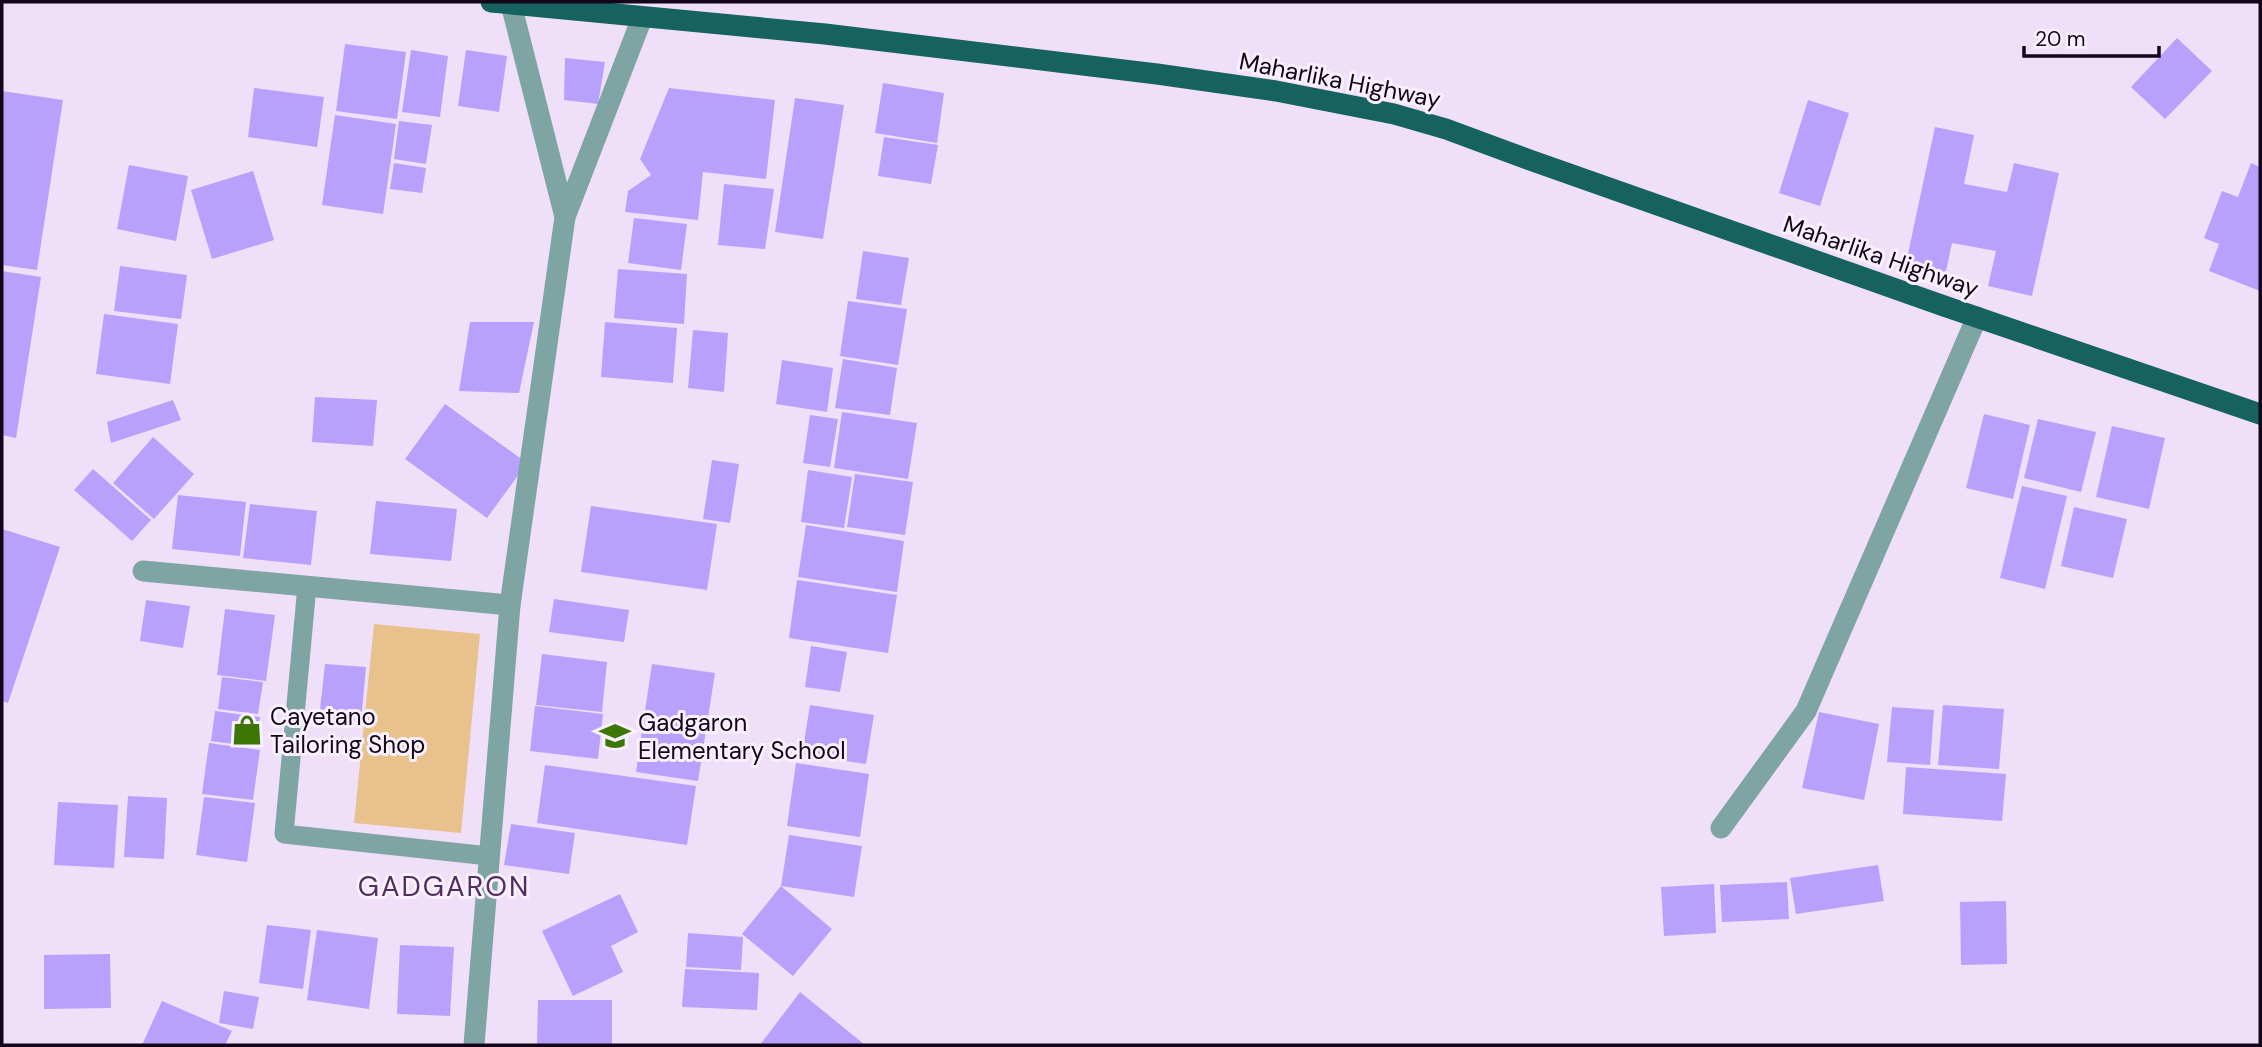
<svg xmlns="http://www.w3.org/2000/svg" width="2262" height="1047" viewBox="0 0 2262 1047" font-family="'DM Sans',sans-serif">
<rect width="100%" height="100%" fill="#f0dff8"/>
<path fill="#e8c18d" d="M 374,624 L 480,634 L 461,833 L 354,823 Z"/>
<g fill="#b8a1fd">
<path d="M 2177,38 L 2212,71 L 2165,119 L 2131,87 Z"/>
<path d="M 345,44 L 406,52 L 397,119 L 336,111 Z"/>
<path d="M 411,50 L 448,56 L 440,117 L 402,112 Z"/>
<path d="M 466,50 L 507,56 L 499,112 L 458,106 Z"/>
<path d="M 565,58 L 605,62 L 598,104 L 564,100 Z"/>
<path d="M 883,83 L 944,93 L 937,143 L 875,133 Z"/>
<path d="M 254,88 L 324,97 L 317,147 L 248,137 Z"/>
<path d="M 669,88 L 775,100 L 766,179 L 703,172 L 698,220 L 625,212 L 628,191 L 651,175 L 640,159 Z"/>
<path d="M 2,91 L 63,100 L 37,270 L 2,265 Z"/>
<path d="M 795,98 L 844,105 L 823,239 L 775,232 Z"/>
<path d="M 1808,100 L 1849,113 L 1820,206 L 1779,193 Z"/>
<path d="M 335,115 L 396,124 L 383,214 L 322,205 Z"/>
<path d="M 399,121 L 432,125 L 426,164 L 394,159 Z"/>
<path d="M 1935,127 L 1974,135 L 1964,184 L 2007,192 L 2014,163 L 2059,173 L 2032,296 L 1988,286 L 1996,251 L 1952,243 L 1945,276 L 1905,268 Z"/>
<path d="M 884,137 L 938,145 L 931,184 L 878,176 Z"/>
<path d="M 394,163 L 426,168 L 422,193 L 390,189 Z"/>
<path d="M 2251,163 L 2260,167 L 2260,291 L 2209,271 L 2219,244 L 2204,238 L 2222,191 L 2238,197 Z"/>
<path d="M 129,165 L 188,176 L 176,241 L 117,229 Z"/>
<path d="M 253,171 L 274,240 L 212,259 L 191,190 Z"/>
<path d="M 724,184 L 774,189 L 765,249 L 718,245 Z"/>
<path d="M 634,218 L 687,224 L 681,270 L 628,263 Z"/>
<path d="M 863,251 L 909,258 L 901,305 L 856,299 Z"/>
<path d="M 120,266 L 187,275 L 181,319 L 114,311 Z"/>
<path d="M 618,269 L 687,274 L 684,324 L 614,318 Z"/>
<path d="M 2,271 L 41,277 L 16,438 L 2,435 Z"/>
<path d="M 848,301 L 907,309 L 898,365 L 840,356 Z"/>
<path d="M 104,314 L 178,324 L 170,384 L 96,374 Z"/>
<path d="M 470,322 L 534,322 L 519,393 L 459,391 Z"/>
<path d="M 605,322 L 677,328 L 673,383 L 601,377 Z"/>
<path d="M 693,330 L 728,333 L 724,392 L 688,388 Z"/>
<path d="M 843,359 L 897,368 L 890,415 L 835,408 Z"/>
<path d="M 782,360 L 833,368 L 827,412 L 776,404 Z"/>
<path d="M 315,397 L 377,400 L 373,446 L 312,442 Z"/>
<path d="M 173,400 L 181,420 L 111,443 L 107,422 Z"/>
<path d="M 445,404 L 527,463 L 487,518 L 405,459 Z"/>
<path d="M 842,412 L 917,423 L 908,479 L 834,468 Z"/>
<path d="M 1984,414 L 2030,425 L 2013,499 L 1966,488 Z"/>
<path d="M 810,415 L 838,419 L 830,467 L 803,463 Z"/>
<path d="M 2038,419 L 2096,432 L 2081,492 L 2024,478 Z"/>
<path d="M 2112,426 L 2165,438 L 2149,509 L 2096,497 Z"/>
<path d="M 153,437 L 194,474 L 154,519 L 113,483 Z"/>
<path d="M 712,460 L 739,464 L 730,523 L 703,519 Z"/>
<path d="M 93,469 L 151,520 L 132,541 L 74,490 Z"/>
<path d="M 808,470 L 852,477 L 844,528 L 801,522 Z"/>
<path d="M 855,474 L 913,482 L 905,535 L 847,527 Z"/>
<path d="M 2022,486 L 2067,496 L 2045,589 L 2000,578 Z"/>
<path d="M 178,495 L 246,502 L 240,556 L 172,549 Z"/>
<path d="M 376,501 L 457,509 L 451,561 L 370,554 Z"/>
<path d="M 250,504 L 317,511 L 311,565 L 243,558 Z"/>
<path d="M 591,506 L 717,524 L 707,590 L 581,572 Z"/>
<path d="M 2074,507 L 2127,519 L 2113,578 L 2061,566 Z"/>
<path d="M 806,525 L 904,541 L 897,592 L 798,577 Z"/>
<path d="M 2,529 L 60,547 L 8,703 L 2,701 Z"/>
<path d="M 797,580 L 897,595 L 888,653 L 789,638 Z"/>
<path d="M 554,599 L 629,610 L 624,642 L 549,632 Z"/>
<path d="M 146,600 L 190,606 L 183,648 L 140,641 Z"/>
<path d="M 225,609 L 275,615 L 266,681 L 217,675 Z"/>
<path d="M 811,646 L 847,652 L 840,692 L 805,687 Z"/>
<path d="M 542,654 L 607,662 L 602,712 L 536,705 Z"/>
<path d="M 325,664 L 366,667 L 361,722 L 319,718 Z"/>
<path d="M 652,664 L 715,673 L 698,781 L 636,772 Z"/>
<path d="M 222,677 L 263,682 L 258,714 L 218,709 Z"/>
<path d="M 810,705 L 874,715 L 866,764 L 802,755 Z"/>
<path d="M 1943,705 L 2004,709 L 1999,769 L 1938,765 Z"/>
<path d="M 535,706 L 603,714 L 598,759 L 530,751 Z"/>
<path d="M 1892,707 L 1934,710 L 1930,765 L 1887,762 Z"/>
<path d="M 215,711 L 260,717 L 256,747 L 211,741 Z"/>
<path d="M 1819,712 L 1879,724 L 1864,800 L 1802,788 Z"/>
<path d="M 209,743 L 260,750 L 253,800 L 202,794 Z"/>
<path d="M 796,763 L 869,774 L 860,837 L 787,826 Z"/>
<path d="M 545,765 L 696,786 L 687,845 L 537,823 Z"/>
<path d="M 1906,767 L 2006,774 L 2002,821 L 1903,814 Z"/>
<path d="M 128,796 L 167,798 L 164,859 L 124,857 Z"/>
<path d="M 204,797 L 255,803 L 247,862 L 196,855 Z"/>
<path d="M 58,802 L 118,805 L 114,868 L 54,865 Z"/>
<path d="M 511,824 L 575,833 L 569,874 L 504,865 Z"/>
<path d="M 789,835 L 862,846 L 854,897 L 781,886 Z"/>
<path d="M 1878,865 L 1884,901 L 1796,914 L 1790,878 Z"/>
<path d="M 1787,882 L 1789,919 L 1722,922 L 1720,885 Z"/>
<path d="M 1714,884 L 1716,933 L 1664,936 L 1661,887 Z"/>
<path d="M 781,886 L 832,929 L 793,976 L 742,934 Z"/>
<path d="M 620,894 L 638,932 L 611,946 L 623,972 L 573,996 L 542,931 Z"/>
<path d="M 2006,901 L 2007,964 L 1961,965 L 1960,902 Z"/>
<path d="M 267,925 L 311,930 L 303,989 L 259,983 Z"/>
<path d="M 317,930 L 378,938 L 369,1009 L 307,1000 Z"/>
<path d="M 688,933 L 743,937 L 741,970 L 686,967 Z"/>
<path d="M 400,945 L 454,947 L 450,1016 L 397,1014 Z"/>
<path d="M 110,954 L 111,1008 L 44,1009 L 44,955 Z"/>
<path d="M 685,969 L 759,973 L 757,1010 L 682,1007 Z"/>
<path d="M 224,991 L 259,997 L 253,1029 L 219,1023 Z"/>
<path d="M 800,992 L 865,1045 L 760,1045 Z"/>
<path d="M 538,1000 L 612,1000 L 612,1045 L 537,1045 Z"/>
<path d="M 162,1001 L 232,1031 L 225,1045 L 142,1045 Z"/>
</g>
<g fill="none" stroke-linecap="round" stroke-linejoin="round">
<path stroke="#7ea5a4" stroke-width="19" d="M 307,586 L 284,834 L 489,856"/>
<g stroke="#7ea5a4" stroke-width="21">
<path d="M 511,4 L 565,217"/>
<path d="M 143,571 L 510,605"/>
<path d="M 1721,828 L 1806,711 L 1977,317"/>
<path d="M 474,1045 L 510,605 L 565,217 L 642,18"/>
</g>
<path stroke="#156261" stroke-width="21" d="M 491,2 L 825,34 L 1157,74 L 1276,91 L 1394,114 L 1446,129 L 1527,159 L 1944,306 L 2260,414"/>
</g>
<defs>
<g id="shop-bare" transform="scale(2.415)"><path d="M-5-2.5h2.3a2.7 3.5 0 0 1 5.4 0H5L5.5 6h-11ZM-1.5-2.5h3a1.5 2.3 0 0 0-3 0Z" fill="#3d7506" stroke="#f8f0fc" stroke-width="2.5" paint-order="stroke"/></g>
<g id="school-bare" transform="scale(2.415)"><path d="M0-5L7-2L0 1L-7-2ZM-4 1L0 2.5L4 1V4Q0 6-4 4Z" fill="#3d7506" stroke="#f8f0fc" stroke-width="2.5" paint-order="stroke"/></g>
</defs>
<g fill-rule="evenodd">
<use href="#shop-bare" x="247" y="730"/>
<use href="#school-bare" x="615" y="736"/>
</g>
<g text-anchor="middle" dominant-baseline="central" stroke-width="6" stroke-linejoin="round" paint-order="stroke">
<g font-size="24" fill="#14061a" stroke="#f8f0fc">
<text transform="translate(1340 80) rotate(11)">Maharlika Highway</text>
<text transform="translate(1881 256) rotate(19)">Maharlika Highway</text>
</g>
<g font-size="24" fill="#14061a" stroke="#f8f0fc" text-anchor="start">
<text x="270" y="716">Cayetano<tspan x="270" dy="28">Tailoring Shop</tspan></text>
<text x="638" y="722">Gadgaron<tspan x="638" dy="28">Elementary School</tspan></text>
</g>
<g font-size="28" letter-spacing="2" fill="#512d61" stroke="#f8f0fc">
<text x="444" y="886">GADGARON</text>
</g>
</g>
<rect width="2262" height="1047" fill="none" stroke="#14061a" stroke-width="7"/>
<path d="M2024 46v10h135v-10" fill="none" stroke="#14061a" stroke-width="3.5"/>
<text x="2035" y="46" font-size="21" fill="#14061a" stroke="#f8f0fc" stroke-width="5" paint-order="stroke">20 m</text>
</svg>
